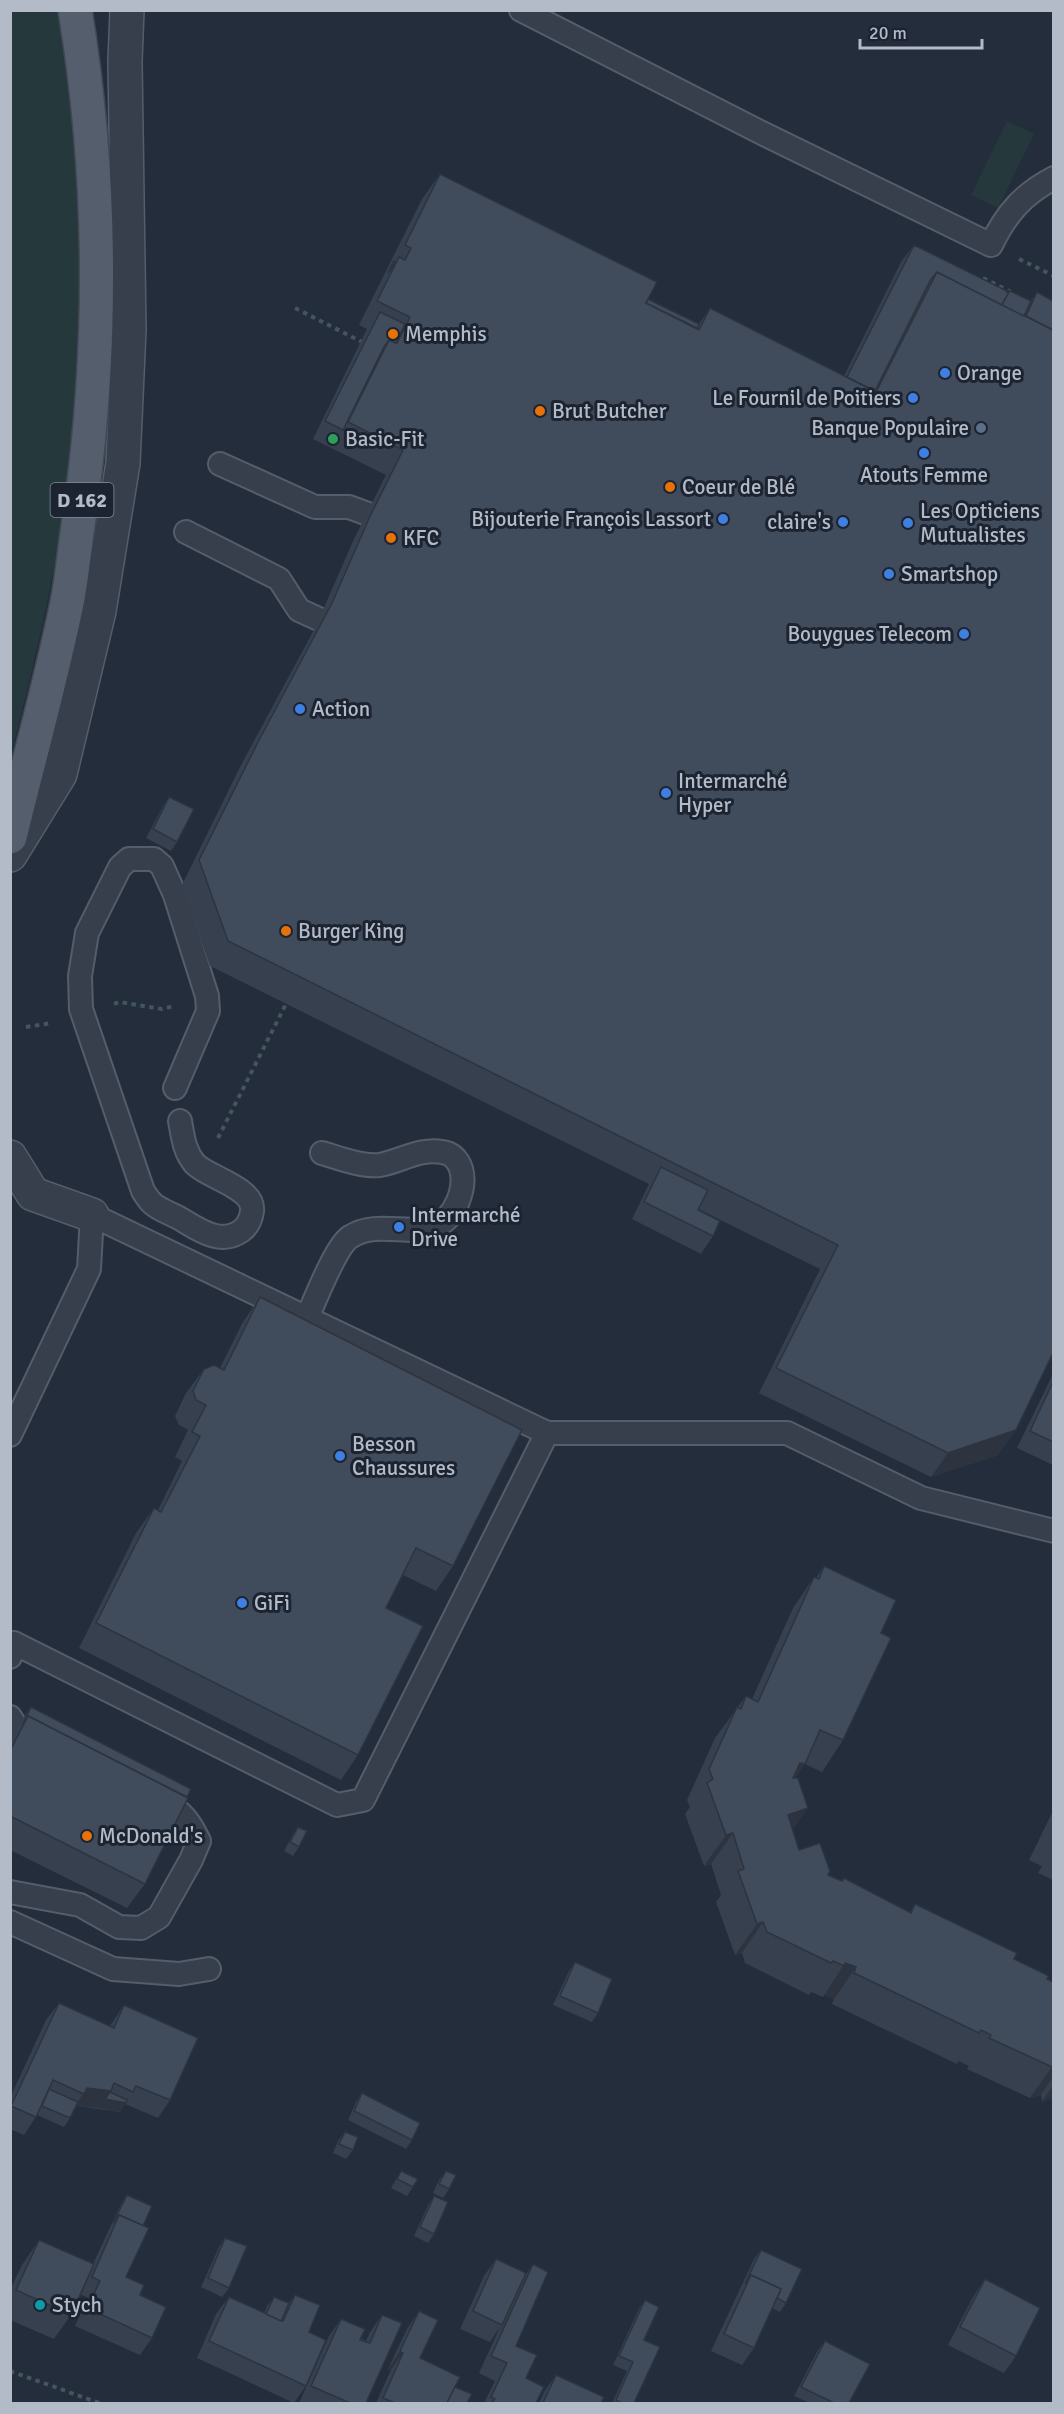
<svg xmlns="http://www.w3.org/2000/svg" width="1064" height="2414" viewBox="0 0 1064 2414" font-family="Signika,sans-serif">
<rect width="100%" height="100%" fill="#232d3c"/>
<g fill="#25393d">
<path d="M 11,11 L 58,11 C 82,170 88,334 66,493 C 54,582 33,668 11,754 Z"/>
<path d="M 1007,121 L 1034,134 L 998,208 L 971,195 Z"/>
</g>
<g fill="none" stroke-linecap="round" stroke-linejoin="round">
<g stroke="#555d6a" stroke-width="26">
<g id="service">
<path d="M 521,10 L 758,131 L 991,245 C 1006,214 1023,194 1054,178"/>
<path d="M 220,464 L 315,507 L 349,507 L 395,524"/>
<path d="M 186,532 L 279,579 L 299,610 L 347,632"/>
<path d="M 175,1088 L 208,1011 L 207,996 L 175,895 L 162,866 L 154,859 L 129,859 L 120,867 L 87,933 L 80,976 L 81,1009 L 143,1191 C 145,1194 148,1199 151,1202 C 157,1209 170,1213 179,1218 C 198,1229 220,1246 241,1231 C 248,1226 251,1219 252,1211 C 255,1188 209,1178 195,1164 C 184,1151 183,1137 180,1121"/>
<path d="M 307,1318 C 315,1300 336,1246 350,1237 C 387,1213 436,1254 458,1201 C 462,1191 464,1179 461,1169 C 458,1160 452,1153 442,1152 C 420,1148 401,1161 380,1165 C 362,1167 339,1158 322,1153"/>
<path d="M 10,1435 L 89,1269 L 92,1215 L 547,1433 L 787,1433 L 921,1498 L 1054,1531"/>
<path d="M 10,1657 L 14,1643 L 337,1805 L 363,1800 L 547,1433"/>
<path d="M 10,1717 L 17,1728 L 44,1741"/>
<path d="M 10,1892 L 80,1905 L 119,1927 L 141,1928 L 159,1917 L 191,1860 L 199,1841 C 186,1814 179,1810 153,1797"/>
<path d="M 10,1922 L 113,1969 L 179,1974 L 209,1969"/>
</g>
</g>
<g stroke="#555d6a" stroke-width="36">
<path id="minor" d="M 10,1157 L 33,1194 L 92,1215"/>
</g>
<g stroke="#555d6a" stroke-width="36">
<path id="tertiary" d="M 10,855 L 60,774 L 99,611 L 123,463 L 129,330 L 125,61 L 127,10"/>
</g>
<g stroke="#404855" stroke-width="36">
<path id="primary" d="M 10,837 C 29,759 51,681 67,603 C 72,578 74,552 78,526 C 103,356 103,181 75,10"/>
</g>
<g stroke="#43565a" stroke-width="4" stroke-dasharray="4.5 4.5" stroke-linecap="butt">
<path d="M 1019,259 L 1054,276"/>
<path d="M 983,278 L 1011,292"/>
<path d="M 295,308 L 364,343"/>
<path d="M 114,1004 L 119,1002 L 162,1009 L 174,1006"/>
<path d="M 26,1027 L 52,1023"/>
<path d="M 218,1138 L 286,1004"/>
<path d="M 10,2371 L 102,2404"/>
</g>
<use href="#service" stroke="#373f4c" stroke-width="22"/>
<use href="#minor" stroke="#373f4c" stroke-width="33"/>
<use href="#tertiary" stroke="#373f4c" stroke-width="33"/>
<use href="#primary" stroke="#555e6c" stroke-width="33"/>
</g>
<g fill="#37404e">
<path d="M 440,174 L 648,299 L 699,324 L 710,308 L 844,376 L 901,262 L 914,245 L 1007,292 L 1031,301 L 1037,292 L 998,1455 L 931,1477 L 759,1393 L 820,1269 L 698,1209 L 698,1210 L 713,1236 L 701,1254 L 632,1219 L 649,1184 L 210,966 L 182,885 L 240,767 L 315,628 L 354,539 L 386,475 L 313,439 L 367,329 L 359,325 L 422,199 Z"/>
<path d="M 169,797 L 177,842 L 171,851 L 146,838 L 163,806 Z"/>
<path d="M 260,1297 L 453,1566 L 436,1591 L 403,1575 L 386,1608 L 358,1755 L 341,1780 L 79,1648 L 136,1533 L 154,1508 L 158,1510 L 182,1461 L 175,1457 L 188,1430 L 179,1425 L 175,1416 L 186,1393 L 204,1369 L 220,1368 L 243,1322 Z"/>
<path d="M 1053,1374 L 1053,1465 L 1017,1448 Z"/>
<path d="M 824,1566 L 881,1633 L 843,1740 L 822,1772 L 805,1764 L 795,1778 L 793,1830 L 799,1850 L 828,1875 L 910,1912 L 915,1904 L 1014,1959 L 1053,1982 L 1053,2098 L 1042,2102 L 1041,2095 L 1030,2098 L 967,2069 L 969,2066 L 959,2061 L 957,2064 L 832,2004 L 834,1999 L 824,1995 L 823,1997 L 811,1992 L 809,1995 L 745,1963 L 742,1953 L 735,1955 L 716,1902 L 721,1895 L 711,1864 L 704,1866 L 685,1814 L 690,1807 L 687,1800 L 715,1738 L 746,1696 L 752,1699 L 793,1608 L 814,1577 L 816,1578 Z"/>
<path d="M 31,1707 L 145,1884 L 127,1908 L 10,1850 L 10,1742 L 19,1724 Z"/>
<path d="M 1053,1811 L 1053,1880 L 1038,1873 L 1042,1866 L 1029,1860 Z"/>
<path d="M 298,1827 L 299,1847 L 293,1856 L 284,1851 L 292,1836 Z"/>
<path d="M 575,1962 L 598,2013 L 592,2022 L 553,2005 L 569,1971 Z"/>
<path d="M 59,2003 L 110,2026 L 124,2005 L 170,2100 L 158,2118 L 125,2104 L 120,2112 L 76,2106 L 70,2118 L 64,2127 L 37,2115 L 24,2135 L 10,2129 L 10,2098 L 46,2020 Z"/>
<path d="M 362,2093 L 412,2140 L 406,2149 L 348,2120 L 356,2102 Z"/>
<path d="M 345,2132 L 353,2150 L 346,2159 L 333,2153 L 338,2141 Z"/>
<path d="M 401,2171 L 413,2187 L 407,2196 L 391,2188 Z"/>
<path d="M 446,2171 L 449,2189 L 443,2198 L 433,2193 L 439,2180 Z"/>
<path d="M 127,2195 L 143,2226 L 126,2277 L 140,2295 L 152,2338 L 140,2355 L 75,2326 L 88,2298 L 80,2294 L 71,2315 L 54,2339 L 10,2320 L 10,2290 L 22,2265 L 39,2240 L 93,2264 L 121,2204 Z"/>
<path d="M 434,2196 L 434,2234 L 428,2243 L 414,2236 L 428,2205 Z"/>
<path d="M 225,2238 L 229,2288 L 222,2297 L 201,2287 L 219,2247 Z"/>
<path d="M 761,2250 L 786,2303 L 780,2312 L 772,2308 L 754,2348 L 742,2365 L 711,2351 L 754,2259 Z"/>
<path d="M 496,2259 L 523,2279 L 533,2264 L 516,2346 L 526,2378 L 536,2403 L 484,2403 L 495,2381 L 479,2373 L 500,2327 L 490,2342 L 460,2329 L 484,2276 Z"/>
<path d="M 985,2279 L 1016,2356 L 1004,2373 L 948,2345 L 973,2297 Z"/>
<path d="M 295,2295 L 309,2332 L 306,2386 L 294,2403 L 197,2358 L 216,2314 L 229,2297 L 264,2313 L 267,2306 L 274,2297 L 289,2303 Z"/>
<path d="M 645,2300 L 644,2340 L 634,2403 L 612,2403 L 627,2371 L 613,2365 L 639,2309 Z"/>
<path d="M 419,2311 L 420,2358 L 455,2387 L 467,2403 L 376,2403 L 391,2370 L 388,2369 L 407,2329 Z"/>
<path d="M 382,2315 L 366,2403 L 299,2403 L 329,2336 L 341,2319 L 361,2338 L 366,2341 L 370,2332 Z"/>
<path d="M 825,2341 L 849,2403 L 810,2403 L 794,2396 L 818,2350 Z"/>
<path d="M 556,2375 L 601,2403 L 539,2403 L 544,2392 Z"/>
</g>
<g fill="#2d3440">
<path d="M 1016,1430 L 998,1455 L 931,1477 L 948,1453 Z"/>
<path d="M 800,1763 L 805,1764 L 783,1795 Z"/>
<path d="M 808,1808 L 786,1839 L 788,1815 Z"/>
<path d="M 733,1833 L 711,1864 L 704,1866 L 726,1835 Z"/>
<path d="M 763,1922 L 742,1953 L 735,1955 L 757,1924 Z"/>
<path d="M 845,1963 L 856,1967 L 834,1999 L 824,1995 Z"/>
<path d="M 1052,2067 L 1053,2067 L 1053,2077 L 1041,2095 L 1030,2098 Z"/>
<path d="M 1053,2085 L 1053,2098 L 1042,2102 Z"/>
<path d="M 87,2088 L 111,2091 L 99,2108 L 75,2106 Z"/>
<path d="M 105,2099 L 126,2103 L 120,2112 L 99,2108 Z"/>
<path d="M 400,2351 L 403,2353 L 391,2370 L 388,2369 Z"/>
</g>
<g fill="#404b5b" stroke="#2d3440" stroke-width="1.5">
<path d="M 440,174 L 657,282 L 646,303 L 699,330 L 710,308 L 876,392 L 937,272 L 1053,330 L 1053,1353 L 1016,1430 L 948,1453 L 776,1368 L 838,1245 L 228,941 L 199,860 L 258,742 L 332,603 L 371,514 L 403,450 L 348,422 L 389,340 L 397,343 L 410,317 L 377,301 L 399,257 L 405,260 L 411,248 L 405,245 Z"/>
<path d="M 914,245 L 1009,292 L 1002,305 L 937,272 L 931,279 L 875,391 L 847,377 Z"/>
<path d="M 394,261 L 396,262 L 388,273 Z"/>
<path d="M 1008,290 L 1031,301 L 1024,316 L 1002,305 L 1009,292 L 1007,292 Z"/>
<path d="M 1037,292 L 1053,301 L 1053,330 L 1026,316 Z"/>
<path d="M 648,299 L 699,324 L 697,328 L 646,303 Z"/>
<path d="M 380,312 L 405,324 L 396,343 L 389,340 L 384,347 L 343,430 L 325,421 Z"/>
<path d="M 169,797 L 194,809 L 177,842 L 153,829 Z"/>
<path d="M 661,1167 L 708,1190 L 698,1210 L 720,1221 L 713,1236 L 644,1202 Z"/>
<path d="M 260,1297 L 522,1430 L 453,1566 L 416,1548 L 386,1608 L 423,1626 L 358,1755 L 96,1623 L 154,1508 L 161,1512 L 200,1436 L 192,1432 L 206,1405 L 196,1400 L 193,1391 L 204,1369 L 214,1365 L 224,1370 Z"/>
<path d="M 1053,1382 L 1053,1442 L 1030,1431 Z"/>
<path d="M 824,1566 L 896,1600 L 881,1633 L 891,1638 L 843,1740 L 820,1730 L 805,1764 L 800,1763 L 793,1778 L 798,1778 L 808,1808 L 788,1815 L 799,1850 L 820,1843 L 830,1871 L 828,1875 L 842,1881 L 844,1878 L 911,1913 L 915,1904 L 1017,1953 L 1014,1959 L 1049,1976 L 1047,1979 L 1053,1982 L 1053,2067 L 1052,2067 L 989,2038 L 991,2035 L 981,2030 L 979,2033 L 854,1973 L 856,1967 L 845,1963 L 844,1966 L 833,1961 L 831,1963 L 767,1932 L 763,1922 L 757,1924 L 738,1871 L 744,1869 L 733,1833 L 726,1835 L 707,1783 L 713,1779 L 709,1769 L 737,1707 L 741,1709 L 746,1696 L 758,1702 L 814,1577 L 819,1579 Z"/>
<path d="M 31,1707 L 191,1789 L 187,1797 L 28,1716 L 23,1724 Z"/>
<path d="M 28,1716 L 188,1798 L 145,1884 L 10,1816 L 10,1751 Z"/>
<path d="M 298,1827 L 307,1831 L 299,1847 L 290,1842 Z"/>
<path d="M 575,1962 L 612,1979 L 598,2013 L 560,1996 Z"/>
<path d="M 59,2003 L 114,2028 L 124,2005 L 198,2038 L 170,2100 L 136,2086 L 133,2092 L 114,2083 L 111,2091 L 87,2088 L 84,2094 L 53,2080 L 36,2117 L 11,2106 Z"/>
<path d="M 49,2089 L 78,2102 L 70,2118 L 42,2106 Z"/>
<path d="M 110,2092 L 127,2100 L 126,2103 L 105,2099 Z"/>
<path d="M 362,2093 L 420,2123 L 412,2140 L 354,2111 Z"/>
<path d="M 345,2132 L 358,2137 L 353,2150 L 339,2144 Z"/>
<path d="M 401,2171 L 418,2179 L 413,2187 L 397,2179 Z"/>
<path d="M 446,2171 L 456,2175 L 449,2189 L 439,2184 Z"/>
<path d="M 127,2195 L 152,2206 L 143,2226 L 119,2215 L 113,2223 Z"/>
<path d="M 434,2196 L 448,2202 L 434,2234 L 420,2227 Z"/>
<path d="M 119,2215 L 149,2228 L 126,2277 L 144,2285 L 140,2295 L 166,2307 L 152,2338 L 87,2308 L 100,2281 L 92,2277 Z"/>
<path d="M 225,2238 L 247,2246 L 229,2288 L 208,2278 Z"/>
<path d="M 39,2240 L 94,2264 L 71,2315 L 16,2290 Z"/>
<path d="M 761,2250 L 802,2269 L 786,2303 L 777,2298 L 781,2289 L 751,2275 L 745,2284 Z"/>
<path d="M 496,2259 L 526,2273 L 502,2325 L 473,2311 Z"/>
<path d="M 533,2264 L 548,2272 L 516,2346 L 537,2355 L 526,2378 L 544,2387 L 536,2403 L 494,2403 L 493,2401 L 495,2399 L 491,2397 L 507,2363 L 491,2356 Z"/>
<path d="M 751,2275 L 781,2289 L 754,2348 L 724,2334 Z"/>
<path d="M 985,2279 L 1040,2308 L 1016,2356 L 960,2327 Z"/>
<path d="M 295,2295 L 320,2305 L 309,2332 L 326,2340 L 306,2386 L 209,2341 L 229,2297 L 283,2321 Z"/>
<path d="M 274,2297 L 289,2303 L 281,2321 L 266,2314 Z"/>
<path d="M 645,2300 L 659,2307 L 644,2340 L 660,2347 L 634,2403 L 622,2403 L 616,2400 L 633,2362 L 619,2356 Z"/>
<path d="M 419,2311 L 438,2320 L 420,2358 L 460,2377 L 447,2403 L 395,2403 L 383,2398 L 403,2353 L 400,2351 Z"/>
<path d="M 382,2315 L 402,2323 L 366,2403 L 350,2403 L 311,2386 L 341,2319 L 365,2329 L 360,2340 L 370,2343 Z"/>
<path d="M 825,2341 L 870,2364 L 849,2403 L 834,2403 L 801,2387 Z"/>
<path d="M 556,2375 L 604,2397 L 601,2403 L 543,2403 Z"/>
<path d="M 455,2387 L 472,2394 L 467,2403 L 447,2403 Z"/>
</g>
<g fill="#e8710a" stroke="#1c2431" stroke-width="2">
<circle cx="393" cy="334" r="6"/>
<circle cx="540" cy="411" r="6"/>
<circle cx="670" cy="487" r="6"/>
<circle cx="391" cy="538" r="6"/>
<circle cx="286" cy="931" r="6"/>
<circle cx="87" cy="1836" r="6"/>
</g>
<g fill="#3f7fe0" stroke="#1c2431" stroke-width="2">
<circle cx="945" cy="373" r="6"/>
<circle cx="913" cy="398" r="6"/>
<circle cx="924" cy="453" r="6"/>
<circle cx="723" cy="519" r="6"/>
<circle cx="843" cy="522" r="6"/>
<circle cx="908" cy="523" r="6"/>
<circle cx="889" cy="574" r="6"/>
<circle cx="964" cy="634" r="6"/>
<circle cx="300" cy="709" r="6"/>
<circle cx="666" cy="793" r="6"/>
<circle cx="399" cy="1227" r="6"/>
<circle cx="340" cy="1456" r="6"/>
<circle cx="242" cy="1603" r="6"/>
</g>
<circle fill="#5c6f8a" stroke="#1c2431" stroke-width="2" cx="981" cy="428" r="6"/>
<circle fill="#2e9e5b" stroke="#1c2431" stroke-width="2" cx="333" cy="439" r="6"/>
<circle fill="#0f9aa8" stroke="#1c2431" stroke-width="2" cx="40" cy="2305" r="6"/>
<g text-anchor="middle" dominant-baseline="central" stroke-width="6" stroke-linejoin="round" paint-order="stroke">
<rect fill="#1c2431" stroke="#868d9b" stroke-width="1.5" x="50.5" y="483" width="63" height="34" rx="4.5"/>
<g font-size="20" font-weight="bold" fill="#b3bac8">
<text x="82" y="500">D 162</text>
</g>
<g font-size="21" fill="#b3bac8" stroke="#1c2431" text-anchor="start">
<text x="405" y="334">Memphis</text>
<text x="957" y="373">Orange</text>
<text x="901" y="398" text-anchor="end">Le Fournil de Poitiers</text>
<text x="552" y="411">Brut Butcher</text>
<text x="969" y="428" text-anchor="end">Banque Populaire</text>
<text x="345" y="439">Basic-Fit</text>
<text x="924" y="475" text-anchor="middle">Atouts Femme</text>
<text x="682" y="487">Coeur de Blé</text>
<text x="920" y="511">Les Opticiens<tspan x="920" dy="24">Mutualistes</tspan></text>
<text x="711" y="519" text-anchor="end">Bijouterie François Lassort</text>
<text x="831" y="522" text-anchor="end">claire's</text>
<text x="403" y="538">KFC</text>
<text x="901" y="574">Smartshop</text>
<text x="952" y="634" text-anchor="end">Bouygues Telecom</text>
<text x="312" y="709">Action</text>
<text x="678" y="781">Intermarché<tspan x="678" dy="24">Hyper</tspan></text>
<text x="298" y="931">Burger King</text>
<text x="411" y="1215">Intermarché<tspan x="411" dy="24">Drive</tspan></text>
<text x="352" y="1444">Besson<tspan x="352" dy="24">Chaussures</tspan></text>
<text x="254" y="1603">GiFi</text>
<text x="99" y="1836">McDonald's</text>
<text x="52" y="2305">Stych</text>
</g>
</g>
<rect width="1064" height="2414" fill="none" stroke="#b3bac8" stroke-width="24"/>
<path d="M860 39v9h122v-9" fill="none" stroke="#b3bac8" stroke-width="3"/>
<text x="869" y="39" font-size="18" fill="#b3bac8" stroke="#1c2431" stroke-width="4.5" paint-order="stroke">20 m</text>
</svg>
